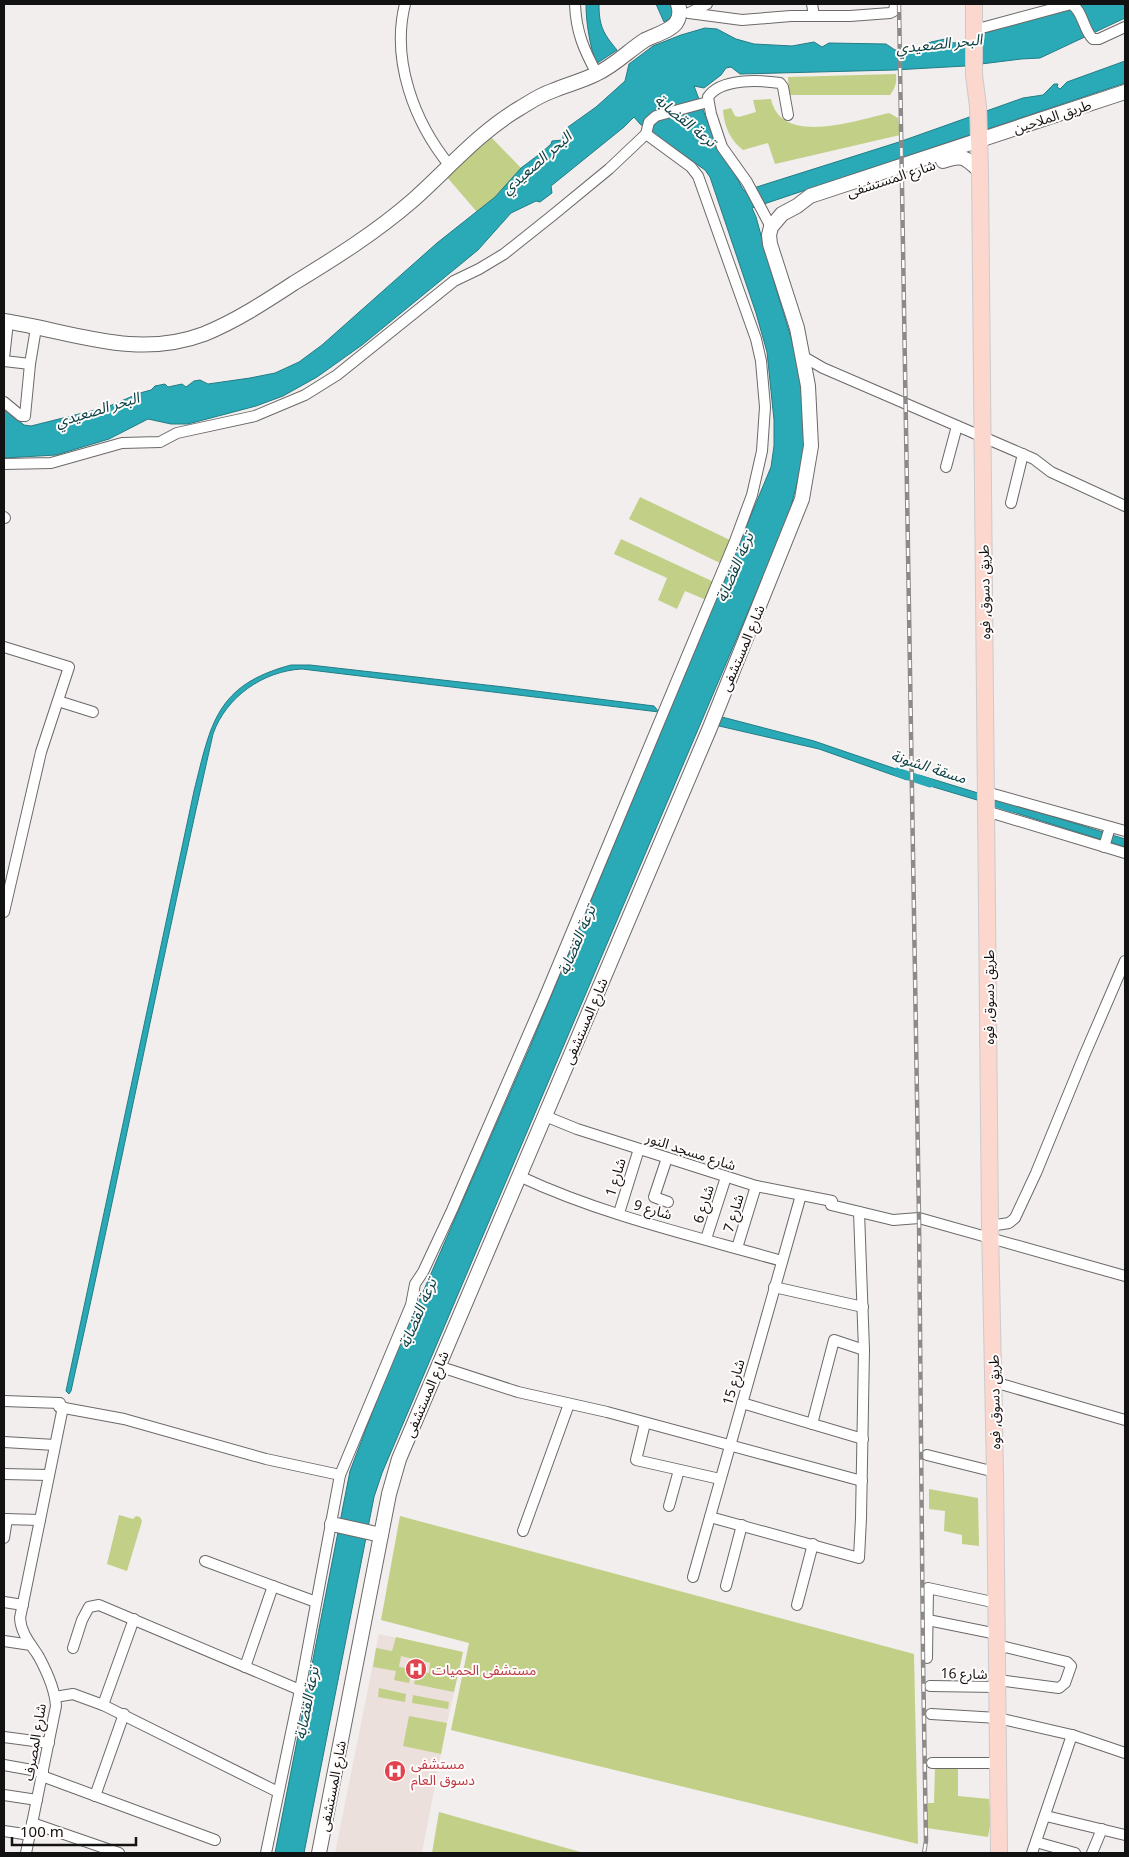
<svg xmlns="http://www.w3.org/2000/svg" width="1129" height="1857" viewBox="0 0 1129 1857" font-family="'Noto Sans','Noto Sans Arabic',sans-serif">
<rect width="100%" height="100%" fill="#f2eeed"/>
<path fill="#ece0dc" d="M 379,1634 L 463,1652 L 447,1723 L 422,1853 L 335,1853 Z"/>
<g fill="#c2cf87">
<path d="M 896,74 C 897,83 895,88 890,95 L 789,95 L 788,77 Z"/>
<path d="M 771,99 C 781,147 857,120 889,113 L 898,118 L 900,135 L 775,164 L 768,143 L 743,150 C 730,140 724,126 723,110 L 731,108 L 735,116 L 739,117 L 756,112 L 753,100 Z"/>
<path d="M 490,136 L 521,168 L 495,197 L 477,212 L 446,176 Z"/>
<path d="M 640,497 L 732,541 L 722,564 L 629,519 Z"/>
<path d="M 621,539 L 714,582 L 706,600 L 685,591 L 677,609 L 658,600 L 667,578 L 614,554 Z"/>
<path d="M 929,1489 L 978,1498 L 979,1546 L 962,1544 L 962,1535 L 944,1531 L 945,1511 L 929,1509 Z"/>
<path d="M 119,1515 L 133,1519 L 136,1516 L 140,1517 L 142,1521 L 127,1571 L 107,1564 Z"/>
<path d="M 400,1516 L 914,1654 L 918,1844 L 451,1730 L 469,1643 L 381,1620 Z"/>
<path d="M 396,1637 L 463,1652 L 454,1692 L 414,1684 L 417,1671 L 429,1673 L 430,1663 L 401,1656 L 399,1667 L 412,1669 L 409,1683 L 394,1680 L 396,1671 L 373,1667 L 376,1648 L 392,1651 Z"/>
<path d="M 379,1688 L 406,1694 L 405,1702 L 378,1697 Z"/>
<path d="M 413,1695 L 449,1702 L 448,1709 L 412,1703 Z"/>
<path d="M 409,1716 L 447,1723 L 441,1754 L 403,1746 Z"/>
<path d="M 935,1766 L 958,1766 L 958,1796 L 989,1799 L 991,1820 L 988,1837 L 927,1828 L 928,1803 L 934,1803 Z"/>
<path d="M 439,1812 L 584,1853 L 432,1853 Z"/>
</g>
<g fill="#2aaab6" stroke="#237c85">
<path d="M 586,4 L 599,4 C 599,26 603,33 617,50 L 596,64 C 590,45 586,24 586,4 Z"/>
<path d="M 656,4 L 670,4 L 674,16 L 664,22 Z"/>
<path d="M 1078,4 L 1125,4 L 1125,18 L 1040,58 L 1021,59 L 965,66 L 894,70 L 740,74 L 731,67 L 726,68 L 721,75 L 704,88 L 694,86 L 710,128 L 744,191 L 899,142 L 1023,98 L 1043,95 L 1054,84 L 1058,84 L 1057,87 L 1060,89 L 1067,82 L 1125,61 L 1125,83 L 752,208 L 756,217 C 764,246 772,276 781,305 C 794,347 808,391 805,435 C 803,464 795,492 787,520 L 382,1473 L 374,1497 L 304,1853 L 275,1853 L 350,1471 L 385,1379 L 530,1047 L 771,467 L 774,446 L 774,420 L 767,352 L 756,313 L 710,177 L 705,170 L 640,124 L 634,117 L 624,127 L 551,186 L 552,193 L 540,202 L 536,201 L 511,213 L 478,250 L 362,345 L 317,377 L 283,396 L 256,406 L 188,424 L 171,424 L 148,419 L 109,439 L 56,455 L 4,458 L 4,408 L 24,425 L 31,426 L 107,407 L 140,393 L 151,390 L 155,386 L 165,384 L 168,387 L 182,384 L 186,387 L 194,381 L 200,380 L 208,384 L 250,378 L 275,373 L 299,362 L 322,345 L 437,243 L 495,197 L 521,168 L 541,153 L 551,144 L 552,141 L 563,140 L 563,133 L 568,127 L 596,107 L 625,81 L 629,64 L 653,46 L 681,35 L 705,28 L 717,29 L 736,39 L 754,44 L 792,46 L 814,42 L 822,47 L 829,43 L 886,44 L 895,50 L 921,49 L 923,45 L 931,42 L 945,39 L 954,43 L 998,29 L 1025,18 Z"/>
<path d="M 291,665 L 310,665 L 504,687 L 654,706 L 659,712 L 302,669 C 263,671 226,697 213,734 C 163,953 120,1173 71,1391 L 69,1394 L 66,1391 L 194,791 C 211,723 216,685 291,665 Z"/>
<path d="M 722,717 L 814,741 L 902,771 L 908,773 L 907,780 L 819,749 L 719,726 Z"/>
<path d="M 919,775 L 978,793 L 977,800 L 920,783 Z"/>
<path d="M 1000,800 L 1125,839 L 1125,847 L 1000,808 Z"/>
</g>
<g fill="none" stroke-linecap="round" stroke-linejoin="round">
<g stroke="#2aaab6" stroke-width="9">
<path d="M 897,772 L 930,783"/>
<path d="M 983,799 L 1012,808"/>
</g>
<g stroke="#6c6968" stroke-width="12">
<g id="street">
<path d="M 405,4 C 391,60 414,122 450,166"/>
<path d="M 575,4 C 576,32 584,50 597,74"/>
<path d="M 812,4 L 814,16"/>
<path d="M 689,13 L 742,20 L 791,16 L 850,16 L 890,13 L 894,11 L 895,4"/>
<path d="M 689,13 L 707,4"/>
<path d="M 974,30 L 1071,4 C 1083,10 1083,30 1093,39 L 1099,39 L 1125,27"/>
<path d="M 771,227 L 747,182 L 722,147 L 711,114 L 708,97 C 721,78 759,80 780,83 L 783,87 L 788,115"/>
<path d="M 804,357 L 823,368 L 1034,459 L 1051,472 L 1125,506"/>
<path d="M 4,358 L 8,322"/>
<path d="M 4,361 L 30,364"/>
<path d="M 4,402 L 21,416 L 25,416 L 30,364 L 36,328"/>
<path d="M 4,464 L 51,463 L 122,443 L 160,442 L 177,433 L 255,416 L 305,395 L 337,375 L 454,281 L 479,269 L 504,254 L 553,215 L 609,169 L 646,134 L 649,122 L 656,116 L 708,102"/>
<path d="M 946,467 L 957,426"/>
<path d="M 1011,503 L 1023,454"/>
<path d="M 4,517 L 5,518"/>
<path d="M 4,647 L 69,667 L 41,752 L 4,912"/>
<path d="M 58,701 L 93,712"/>
<path d="M 986,792 L 1125,831"/>
<path d="M 986,811 L 1125,853"/>
<path d="M 1104,847 L 1110,827"/>
<path d="M 545,1116 L 577,1129 L 756,1186 L 832,1201"/>
<path d="M 667,1158 L 654,1197 L 668,1202"/>
<path d="M 519,1176 C 602,1215 694,1236 782,1261"/>
<path d="M 831,1205 L 893,1220 L 919,1218 L 1125,1276"/>
<path d="M 619,1213 L 639,1149"/>
<path d="M 990,1226 L 1009,1223 L 1015,1218 L 1036,1173 L 1084,1056 L 1125,961"/>
<path d="M 706,1239 L 726,1177"/>
<path d="M 737,1248 L 756,1186"/>
<path d="M 774,1287 L 863,1307"/>
<path d="M 438,1366 L 518,1392 L 607,1412 L 862,1481"/>
<path d="M 994,1382 L 1125,1420"/>
<path d="M 4,1401 L 60,1403"/>
<path d="M 742,1403 L 863,1439"/>
<path d="M 59,1407 L 124,1419 L 266,1459 L 340,1475"/>
<path d="M 645,1423 L 636,1460 L 720,1479"/>
<path d="M 812,1424 L 834,1340 L 864,1350"/>
<path d="M 4,1442 L 55,1445"/>
<path d="M 927,1455 L 995,1472"/>
<path d="M 4,1474 L 49,1475"/>
<path d="M 669,1506 L 679,1470"/>
<path d="M 710,1517 L 859,1558 L 861,1518 L 864,1350 L 859,1212"/>
<path d="M 4,1519 L 40,1520"/>
<path d="M 523,1531 L 569,1404"/>
<path d="M 4,1538 L 7,1519"/>
<path d="M 205,1561 L 316,1602"/>
<path d="M 693,1577 L 801,1195"/>
<path d="M 726,1586 L 742,1525"/>
<path d="M 4,1602 L 23,1605"/>
<path d="M 797,1605 L 813,1544"/>
<path d="M 928,1620 L 997,1634"/>
<path d="M 4,1641 L 31,1645"/>
<path d="M 997,1645 L 1067,1662 L 1071,1666 L 1065,1683 L 1059,1688 L 998,1680"/>
<path d="M 73,1648 L 82,1620 L 89,1607 L 99,1605 L 300,1690"/>
<path d="M 927,1658 L 928,1588 L 997,1603"/>
<path d="M 245,1667 L 273,1586"/>
<path d="M 930,1686 L 998,1687"/>
<path d="M 55,1697 L 73,1694 L 103,1705 L 278,1792"/>
<path d="M 103,1705 L 134,1619"/>
<path d="M 931,1714 L 998,1718 L 1072,1735 L 1125,1753"/>
<path d="M 4,1737 L 49,1743"/>
<path d="M 932,1763 L 999,1763"/>
<path d="M 4,1765 L 43,1772"/>
<path d="M 42,1776 L 215,1840"/>
<path d="M 4,1795 L 37,1800"/>
<path d="M 95,1796 L 124,1714"/>
<path d="M 1046,1816 L 1125,1835"/>
<path d="M 32,1823 L 119,1853"/>
<path d="M 4,1831 L 30,1835"/>
<path d="M 1036,1842 L 1075,1853"/>
<path d="M 26,1853 L 56,1706 C 55,1689 47,1672 39,1657 C 31,1644 21,1634 20,1618 L 63,1407"/>
<path d="M 266,1853 L 300,1690 L 340,1475 L 411,1305 L 415,1284 L 423,1272 L 452,1210 L 544,998 L 735,541 L 752,495 L 762,451 L 765,407 L 761,361 L 756,339 L 698,176 L 691,167 L 646,134"/>
<path d="M 1032,1853 L 1072,1735"/>
<path d="M 1092,1853 L 1102,1829"/>
</g>
</g>
<g stroke="#6c6968" stroke-width="16">
<g id="secondary">
<path d="M 943,161 C 963,154 965,157 980,171"/>
<path d="M 4,321 C 71,331 135,360 204,334 C 236,321 265,302 294,283 C 335,258 375,233 412,201 C 447,170 479,132 520,108 C 530,102 540,95 552,91 C 566,85 582,81 596,74 C 614,66 628,51 645,40 C 655,35 670,31 676,23 C 680,17 680,10 678,4"/>
<path d="M 332,1524 L 381,1535"/>
<path d="M 319,1853 L 389,1494 L 399,1459 L 709,730 L 802,499 L 811,446 L 808,386 L 797,328 L 770,244 L 769,235 L 771,227 L 782,214 L 797,206 L 810,196 L 1125,92"/>
</g>
</g>
<g stroke="#cbcbcb" stroke-width="18">
<path id="primary" d="M 974,4 L 974,75 L 978,106 L 980,171 L 990,1226 L 995,1472 L 999,1853"/>
</g>
<use href="#street" stroke="#fff" stroke-width="10"/>
<use href="#secondary" stroke="#fff" stroke-width="14"/>
<use href="#primary" stroke="#fbd7cd" stroke-width="16"/>
<g stroke="#8c8a89" stroke-width="4.5">
<path id="rail" d="M 899,4 L 919,1218 L 923,1658 L 926,1841 L 924,1853"/>
</g>
<use href="#rail" stroke="#fffcfb" stroke-width="2.5" stroke-dasharray="8" stroke-linecap="butt"/>
</g>
<defs>
<g id="hospital-disc" transform="scale(1.125)"><circle r="9.5" fill="#e0444e" stroke="#fffcfb"/><path d="M-5-5h3v3.5h4V-5h3V5h-3V1.5h-4V5h-3Z" fill="#fff"/></g>
</defs>
<g fill-rule="evenodd">
<use href="#hospital-disc" x="416" y="1669"/>
<use href="#hospital-disc" x="395" y="1771"/>
</g>
<g text-anchor="middle" dominant-baseline="central" stroke-width="4" stroke-linejoin="round" paint-order="stroke">
<g font-size="14" fill="#131212" stroke="#fffcfb">
<text transform="translate(1052 116) rotate(-18)">طريق الملاحين</text>
<text transform="translate(891 178) rotate(-18)">شارع المستشفى</text>
<text transform="translate(984 592) rotate(-91)">طريق دسوق, فوه</text>
<text transform="translate(742 648) rotate(-67)">شارع المستشفى</text>
<text transform="translate(988 997) rotate(-90)">طريق دسوق, فوه</text>
<text transform="translate(585 1021) rotate(-67)">شارع المستشفى</text>
<text transform="translate(691 1151) rotate(18)">شارع مسجد النور</text>
<text transform="translate(615 1177) rotate(-73)">شارع 1</text>
<text transform="translate(703 1204) rotate(-72)">شارع 6</text>
<text transform="translate(653 1209) rotate(16)">شارع 9</text>
<text transform="translate(733 1213) rotate(-73)">شارع 7</text>
<text transform="translate(733 1382) rotate(-74)">شارع 15</text>
<text transform="translate(426 1394) rotate(-67)">شارع المستشفى</text>
<text transform="translate(994 1402) rotate(-91)">طريق دسوق, فوه</text>
<text transform="translate(964 1673) rotate(1)">شارع 16</text>
<text transform="translate(34 1742) rotate(-80)">شارع المصرف</text>
<text transform="translate(332 1786) rotate(-79)">شارع المستشفى</text>
</g>
<g font-size="14" fill="#be3a42" stroke="#fffcfb" text-anchor="start">
<text x="432" y="1669">مستشفى الحميات</text>
<text x="411" y="1763">مستشفى<tspan x="411" dy="16">دسوق العام</tspan></text>
</g>
<g font-size="15" font-style="italic" fill="#094146" stroke="#fffcfb">
<text transform="translate(939 43) rotate(-6)">البحر الصعيدي</text>
<text transform="translate(686 120) rotate(39)">ترعة القضابة</text>
<text transform="translate(536 162) rotate(-41)">البحر الصعيدي</text>
<text transform="translate(97 409) rotate(-17)">البحر الصعيدي</text>
<text transform="translate(734 567) rotate(-67)">ترعة القضابة</text>
<text transform="translate(929 766) rotate(18)">مسقة الشونة</text>
<text transform="translate(576 940) rotate(-67)">ترعة القضابة</text>
<text transform="translate(417 1313) rotate(-67)">ترعة القضابة</text>
<text transform="translate(306 1703) rotate(-79)">ترعة القضابة</text>
</g>
</g>
<rect width="1129" height="1857" fill="none" stroke="#131212" stroke-width="10"/>
<path d="M12 1837v8h124v-8" fill="none" stroke="#131212" stroke-width="2.5"/>
<text x="20" y="1837" font-size="15" fill="#131212" stroke="#fffcfb" stroke-width="4" paint-order="stroke">100 m</text>
</svg>
